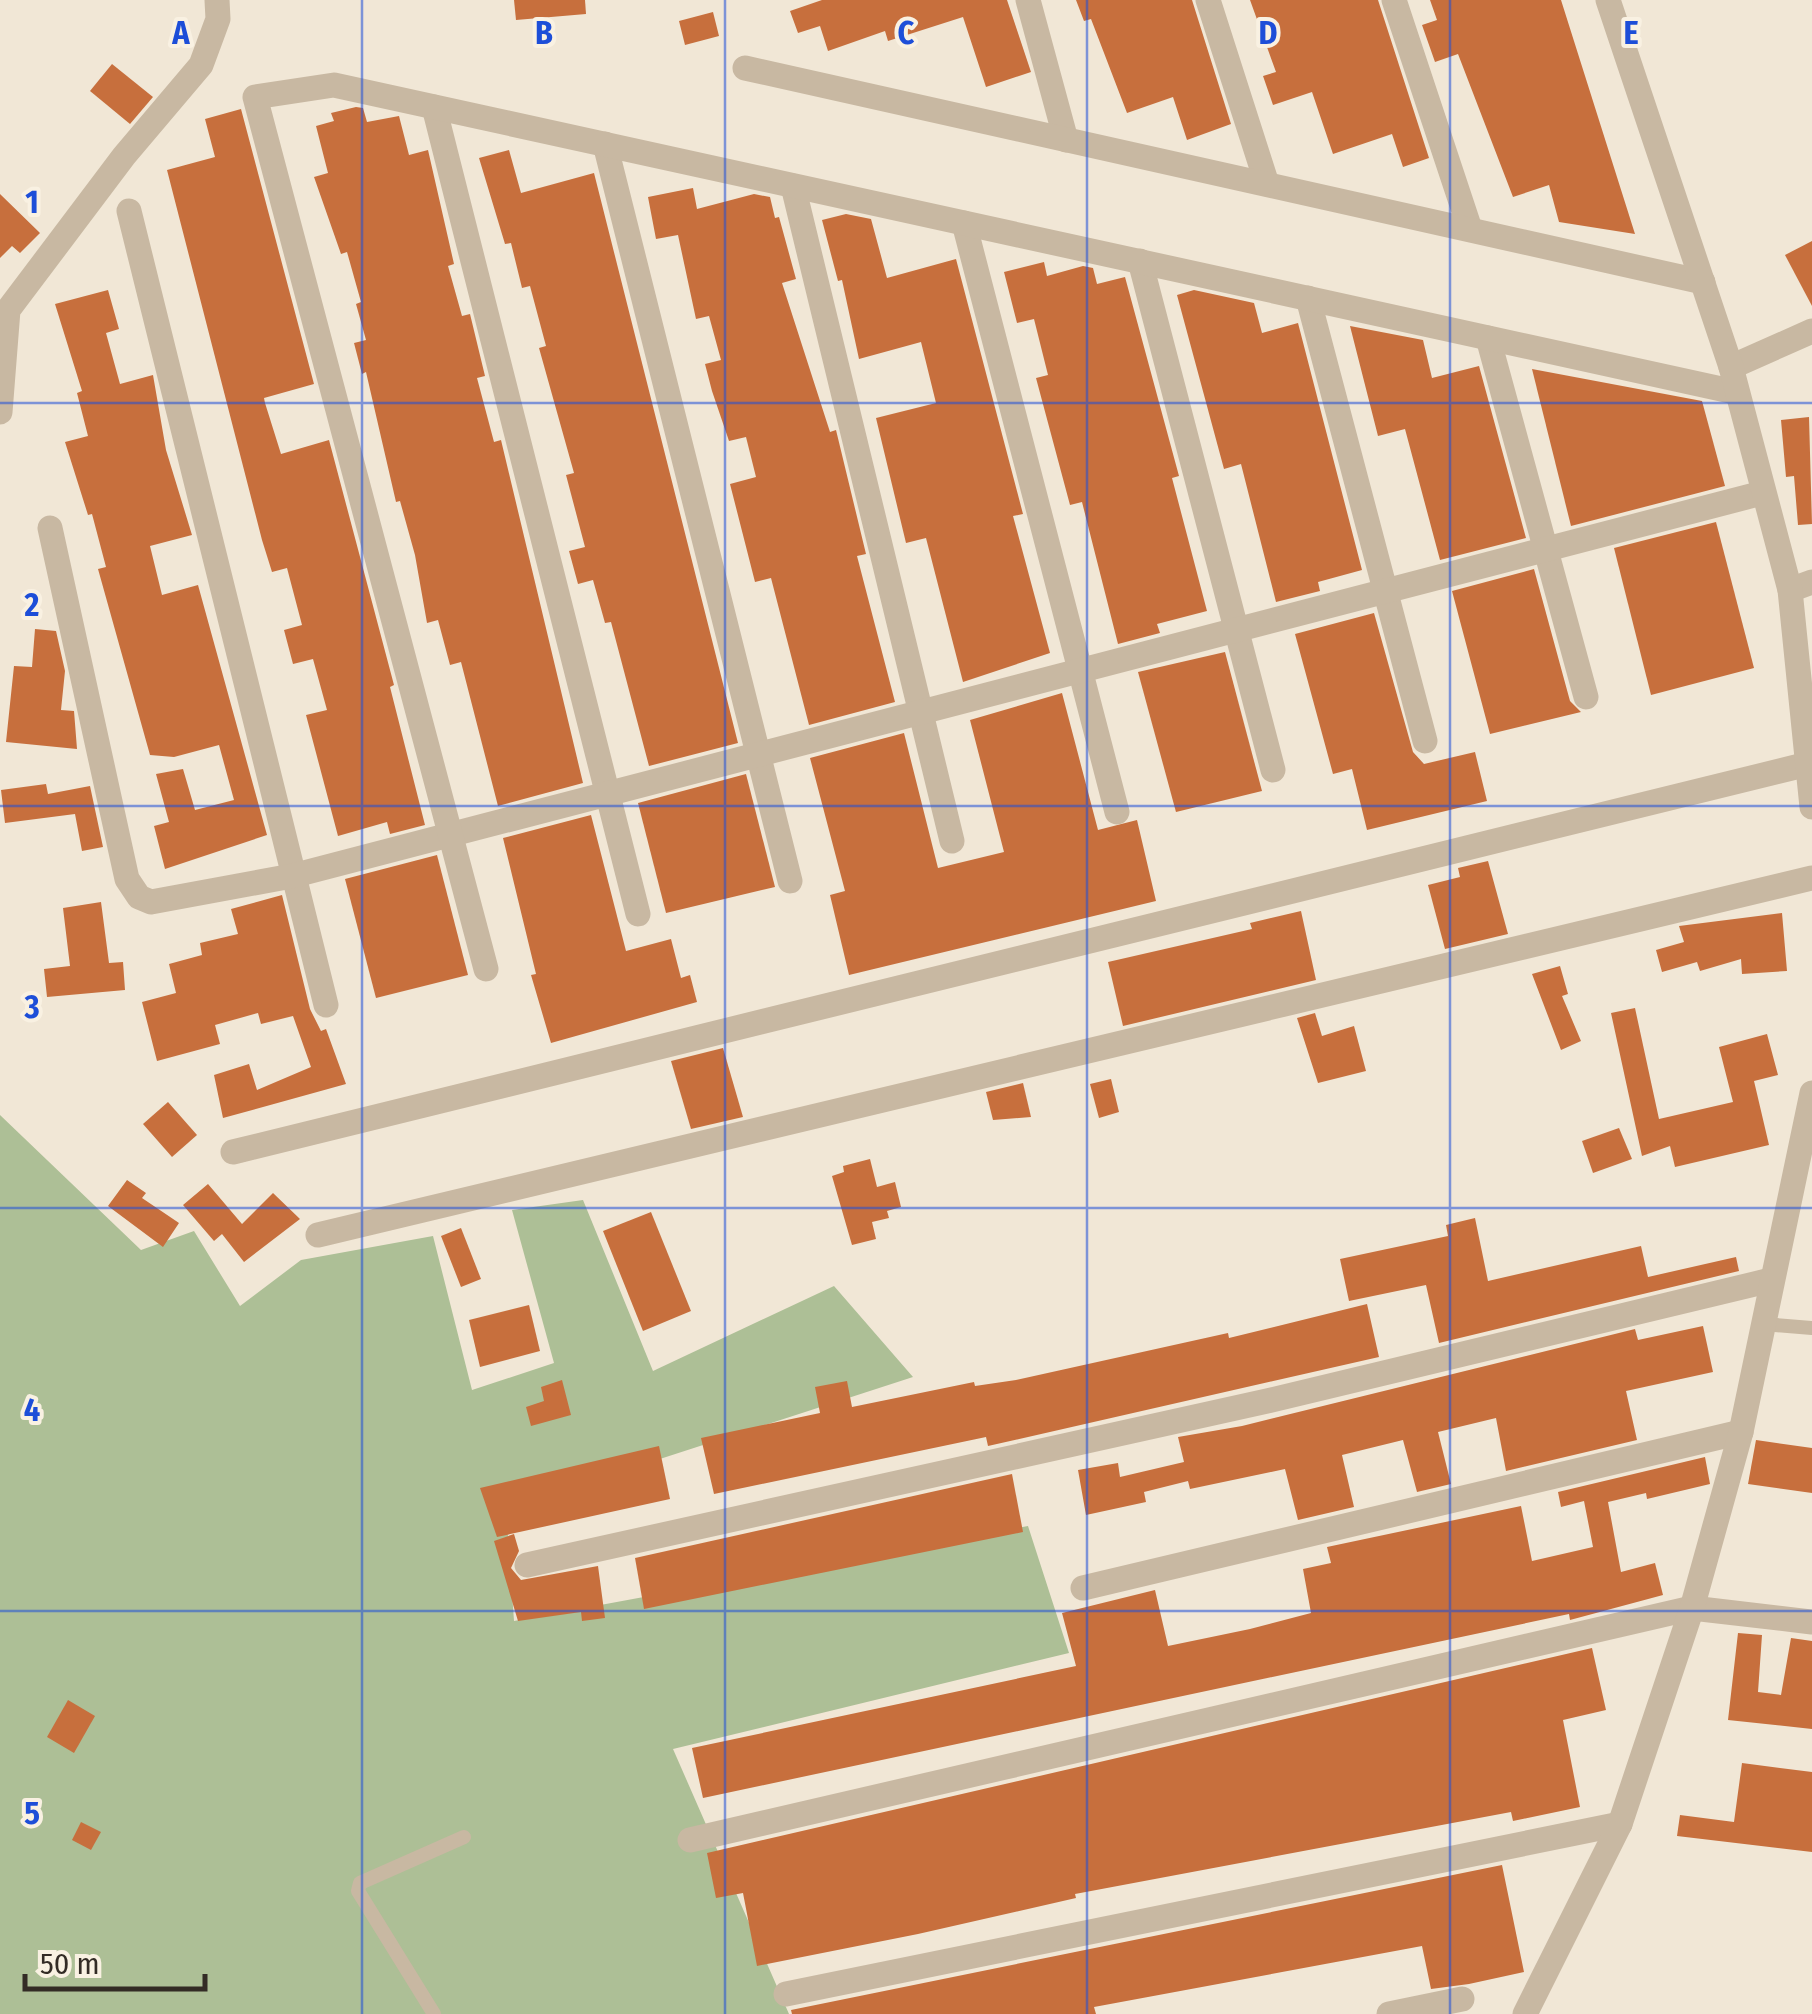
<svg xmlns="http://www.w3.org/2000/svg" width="1812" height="2014" viewBox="0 0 1812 2014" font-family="'Fira Sans Condensed',sans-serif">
<rect width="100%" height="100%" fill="#f1e7d6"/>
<path fill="#adbf96" d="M 0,1115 L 141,1250 L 194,1231 L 240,1306 L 301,1260 L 433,1236 L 472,1390 L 554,1363 L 512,1210 L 583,1200 L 653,1371 L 834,1286 L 913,1377 L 506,1509 L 514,1621 L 1028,1526 L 1069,1653 L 673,1749 L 789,2014 L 0,2014 Z"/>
<g fill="#c76f3d">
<path d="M 514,0 L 585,0 L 586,14 L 516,20 Z"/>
<path d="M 822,0 L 1007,0 L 1031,72 L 986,87 L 963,17 L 888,41 L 885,31 L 828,51 L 820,26 L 798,33 L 790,11 Z"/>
<path d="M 1076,0 L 1192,0 L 1231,124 L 1187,140 L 1173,97 L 1127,113 L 1091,19 L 1084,21 Z"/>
<path d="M 1250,0 L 1378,0 L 1429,158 L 1403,167 L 1392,134 L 1333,154 L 1312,92 L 1273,105 L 1263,76 L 1276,72 Z"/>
<path d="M 1430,0 L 1561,0 L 1635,234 L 1559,222 L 1549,185 L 1513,197 L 1458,54 L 1435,62 L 1422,25 L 1437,20 Z"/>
<path d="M 713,12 L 719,36 L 685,45 L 679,21 Z"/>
<path d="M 112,64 L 153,97 L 130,124 L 90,91 Z"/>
<path d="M 356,107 L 363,108 L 367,122 L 399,116 L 409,155 L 428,150 L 454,264 L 448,266 L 462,316 L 470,314 L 485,376 L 477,378 L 494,442 L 501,440 L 583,783 L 498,806 L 461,662 L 450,665 L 438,620 L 427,623 L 415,555 L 400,501 L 396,502 L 366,372 L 362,374 L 354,343 L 366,340 L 356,304 L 361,302 L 347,252 L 341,254 L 314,177 L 328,173 L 316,126 L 334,121 L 331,113 Z"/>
<path d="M 241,109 L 314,384 L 264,398 L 265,403 L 281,454 L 329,440 L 394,685 L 390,687 L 425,825 L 390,834 L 387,822 L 338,836 L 306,715 L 327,710 L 313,659 L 293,664 L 284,630 L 302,625 L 287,568 L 272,572 L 262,540 L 167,170 L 215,157 L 205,119 Z"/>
<path d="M 509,150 L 521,193 L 594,173 L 738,743 L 649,766 L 611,622 L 605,623 L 593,580 L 578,584 L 569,551 L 585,547 L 566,475 L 574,473 L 539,348 L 546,346 L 530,286 L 522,288 L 511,243 L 505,244 L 479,158 Z"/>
<path d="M 693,188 L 697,209 L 754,194 L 770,197 L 775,218 L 779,217 L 796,279 L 782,283 L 830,432 L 836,430 L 866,554 L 857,556 L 895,702 L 809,725 L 771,578 L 755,582 L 730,484 L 756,477 L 746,437 L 729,441 L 712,391 L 705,364 L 721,360 L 709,316 L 696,319 L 678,235 L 656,239 L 648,197 Z"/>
<path d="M 0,194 L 40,233 L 20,253 L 12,246 L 0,258 Z"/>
<path d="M 846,214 L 871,219 L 887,278 L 956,259 L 1023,514 L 1013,516 L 1050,653 L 963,682 L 926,538 L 906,543 L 876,418 L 936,403 L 921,342 L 859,359 L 842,280 L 838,281 L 822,220 Z"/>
<path d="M 1812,241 L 1812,306 L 1785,255 Z"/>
<path d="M 1044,262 L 1047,276 L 1083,266 L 1093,268 L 1097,284 L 1125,277 L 1179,476 L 1172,478 L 1207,611 L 1157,624 L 1160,633 L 1118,644 L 1082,502 L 1070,505 L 1036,378 L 1048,375 L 1034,319 L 1017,323 L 1004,272 Z"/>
<path d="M 108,290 L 119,329 L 106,333 L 120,384 L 153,375 L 166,450 L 192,535 L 150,546 L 162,595 L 198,585 L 267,835 L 165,869 L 154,826 L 169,822 L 156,774 L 183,769 L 195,810 L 234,800 L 219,745 L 174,757 L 150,755 L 98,569 L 106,567 L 92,514 L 88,515 L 65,442 L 88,436 L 77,393 L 82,391 L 55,304 Z"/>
<path d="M 1194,290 L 1254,303 L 1262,333 L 1298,323 L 1362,570 L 1318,582 L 1320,591 L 1276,602 L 1241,464 L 1224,469 L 1177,295 Z"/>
<path d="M 1350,326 L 1423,340 L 1432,378 L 1479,366 L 1526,538 L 1440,560 L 1405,429 L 1378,436 Z"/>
<path d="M 1532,369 L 1702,401 L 1725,486 L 1571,526 Z"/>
<path d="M 1809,417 L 1812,524 L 1798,525 L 1794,476 L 1786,477 L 1781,420 Z"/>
<path d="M 1716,522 L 1754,668 L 1651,695 L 1614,548 Z"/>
<path d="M 1534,569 L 1570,701 L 1581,712 L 1490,734 L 1452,591 Z"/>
<path d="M 1374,613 L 1413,752 L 1424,764 L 1475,752 L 1487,801 L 1367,830 L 1352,769 L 1333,774 L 1295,634 Z"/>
<path d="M 35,629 L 56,631 L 65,671 L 61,710 L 74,711 L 77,749 L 6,742 L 14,666 L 32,667 Z"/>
<path d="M 1225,652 L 1262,791 L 1176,812 L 1138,672 Z"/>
<path d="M 1062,693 L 1098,830 L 1137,820 L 1156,901 L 849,975 L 830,895 L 845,891 L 810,758 L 904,733 L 938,868 L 1004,852 L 970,720 Z"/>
<path d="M 746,774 L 775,887 L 666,913 L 638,803 Z"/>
<path d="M 46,784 L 48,794 L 90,786 L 103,847 L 82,851 L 75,814 L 5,823 L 1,790 Z"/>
<path d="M 591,815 L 626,951 L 671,939 L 681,978 L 690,975 L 697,1002 L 551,1043 L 531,975 L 536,974 L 503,838 Z"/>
<path d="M 437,855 L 468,975 L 376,998 L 345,879 Z"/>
<path d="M 1488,861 L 1508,934 L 1445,949 L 1428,885 L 1460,877 L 1458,868 Z"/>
<path d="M 282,895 L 310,1009 L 321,1031 L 326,1029 L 346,1084 L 223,1118 L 214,1075 L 249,1064 L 257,1090 L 311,1067 L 293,1016 L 261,1024 L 258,1013 L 215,1025 L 220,1044 L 157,1061 L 142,1002 L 176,993 L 169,964 L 202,955 L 200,943 L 238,934 L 231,909 Z"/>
<path d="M 101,902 L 109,963 L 123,962 L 125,990 L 47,997 L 44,969 L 70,966 L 63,908 Z"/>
<path d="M 1301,911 L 1316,980 L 1123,1026 L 1108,962 L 1252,929 L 1250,923 Z"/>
<path d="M 1782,913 L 1787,971 L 1742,974 L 1741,959 L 1700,971 L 1697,962 L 1662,972 L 1656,950 L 1684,942 L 1679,926 Z"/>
<path d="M 1560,966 L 1568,994 L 1562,996 L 1581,1041 L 1561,1050 L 1532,974 Z"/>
<path d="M 1635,1008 L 1659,1119 L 1733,1102 L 1719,1047 L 1767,1034 L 1778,1075 L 1754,1081 L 1769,1145 L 1675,1167 L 1670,1146 L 1642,1156 L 1611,1013 Z"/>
<path d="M 1315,1013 L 1322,1036 L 1354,1026 L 1366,1071 L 1318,1083 L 1297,1018 Z"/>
<path d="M 723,1048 L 743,1117 L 691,1129 L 671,1061 Z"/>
<path d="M 1111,1079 L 1119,1112 L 1099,1118 L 1090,1084 Z"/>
<path d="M 1023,1083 L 1031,1117 L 993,1120 L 986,1092 Z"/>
<path d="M 168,1102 L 197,1135 L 172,1157 L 143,1124 Z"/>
<path d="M 1619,1128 L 1632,1159 L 1593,1173 L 1582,1141 Z"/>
<path d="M 870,1159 L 877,1187 L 895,1182 L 901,1207 L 887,1211 L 889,1218 L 872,1222 L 876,1239 L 852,1245 L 832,1176 L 844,1172 L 843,1166 Z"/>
<path d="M 127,1180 L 146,1193 L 142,1198 L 179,1223 L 163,1247 L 108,1206 Z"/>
<path d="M 208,1184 L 242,1224 L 273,1193 L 300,1219 L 244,1262 L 222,1234 L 214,1241 L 183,1205 Z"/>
<path d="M 651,1212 L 691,1311 L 643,1331 L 603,1231 Z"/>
<path d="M 1475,1218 L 1488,1281 L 1641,1246 L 1648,1277 L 1736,1257 L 1739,1271 L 1439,1343 L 1426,1285 L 1349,1301 L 1340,1259 L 1448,1236 L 1446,1225 Z"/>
<path d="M 461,1228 L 481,1279 L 461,1287 L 441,1236 Z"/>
<path d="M 1367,1304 L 1379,1357 L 988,1446 L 986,1437 L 714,1494 L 701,1438 L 820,1413 L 815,1387 L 847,1381 L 852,1407 L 974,1382 L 975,1386 L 1016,1380 L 1228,1333 L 1229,1338 Z"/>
<path d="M 529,1305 L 540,1351 L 480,1367 L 469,1320 Z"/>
<path d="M 1703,1326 L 1713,1372 L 1626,1391 L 1637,1440 L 1506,1471 L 1496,1418 L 1438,1432 L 1451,1484 L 1417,1492 L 1403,1440 L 1342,1455 L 1354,1507 L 1298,1520 L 1285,1469 L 1190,1489 L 1188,1481 L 1144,1492 L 1146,1502 L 1086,1515 L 1078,1470 L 1118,1463 L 1120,1477 L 1184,1462 L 1178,1437 L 1242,1426 L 1635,1329 L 1638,1340 Z"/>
<path d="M 562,1380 L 571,1415 L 531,1426 L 526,1407 L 544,1401 L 541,1387 Z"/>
<path d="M 1756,1440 L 1812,1448 L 1812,1493 L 1748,1484 Z"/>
<path d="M 659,1446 L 670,1499 L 497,1537 L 480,1488 Z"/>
<path d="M 1705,1457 L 1710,1484 L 1647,1499 L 1646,1493 L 1608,1502 L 1621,1572 L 1655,1563 L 1663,1595 L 1570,1620 L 1569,1614 L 703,1798 L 692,1748 L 1076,1666 L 1062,1613 L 1155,1590 L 1168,1646 L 1250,1629 L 1311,1613 L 1303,1569 L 1331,1563 L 1327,1547 L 1521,1506 L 1532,1561 L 1593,1547 L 1584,1501 L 1561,1507 L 1558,1492 Z"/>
<path d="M 1012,1474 L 1023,1532 L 644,1609 L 635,1558 Z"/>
<path d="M 514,1534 L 519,1551 L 511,1568 L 521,1580 L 598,1566 L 605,1618 L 582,1621 L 581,1612 L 518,1621 L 494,1541 Z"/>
<path d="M 1738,1633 L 1762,1635 L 1758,1692 L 1781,1695 L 1791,1638 L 1812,1641 L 1812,1729 L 1728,1720 Z"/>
<path d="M 1592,1648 L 1606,1710 L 1563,1720 L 1580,1807 L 1513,1821 L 1511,1812 L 1075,1894 L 1076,1898 L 918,1934 L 757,1966 L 743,1893 L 716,1898 L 707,1853 Z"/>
<path d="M 68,1700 L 95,1716 L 74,1753 L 47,1737 Z"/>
<path d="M 1742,1763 L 1812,1772 L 1812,1852 L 1677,1836 L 1680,1815 L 1734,1822 Z"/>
<path d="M 81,1822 L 101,1832 L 91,1850 L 72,1840 Z"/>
<path d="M 1502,1865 L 1524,1972 L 1469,1984 L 1431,1989 L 1422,1946 L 1094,2007 L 1096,2014 L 792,2014 L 791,2010 Z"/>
</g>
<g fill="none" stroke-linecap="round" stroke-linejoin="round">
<g stroke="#c8b8a2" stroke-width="14">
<path d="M 1763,1324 L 1812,1328"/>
<path d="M 434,2014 L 358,1891 L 360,1883 L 464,1837"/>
</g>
<g stroke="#c8b8a2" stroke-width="25">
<path d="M 1028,0 L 1066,140"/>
<path d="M 1208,0 L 1267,184"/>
<path d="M 1394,0 L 1470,229"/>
<path d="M 745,68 L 1703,282"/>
<path d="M 434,107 L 638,914"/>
<path d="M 605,144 L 790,881"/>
<path d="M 793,186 L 952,841"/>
<path d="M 129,211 L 326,1005"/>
<path d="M 964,223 L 1117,812"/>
<path d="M 1140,261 L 1273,770"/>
<path d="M 1308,298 L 1425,741"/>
<path d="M 1488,338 L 1586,697"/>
<path d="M 1731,367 L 1812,331"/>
<path d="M 0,412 L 8,310 L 124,156 L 201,65 L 218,19 L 217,0"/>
<path d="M 50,528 L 127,879 L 139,897 L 151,902 L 292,876 L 1762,493"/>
<path d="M 1790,590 L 1812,582"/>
<path d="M 486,969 L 255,97 L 334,85 L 1735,392"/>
<path d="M 233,1152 L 1808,764"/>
<path d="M 318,1235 L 1812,878"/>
<path d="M 527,1565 L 1267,1401 L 1771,1280"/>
<path d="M 1083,1588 L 1741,1432"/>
<path d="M 690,1840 L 1692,1608 L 1812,1622"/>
<path d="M 786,1994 L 1620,1824"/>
<path d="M 1389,2014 L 1462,1999"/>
</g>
<g stroke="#c8b8a2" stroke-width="25">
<path d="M 1608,0 L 1731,367 L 1790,590 L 1812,807"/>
<path d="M 1525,2014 L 1620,1824 L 1692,1608 L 1741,1432 L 1812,1093"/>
</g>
</g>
<path fill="none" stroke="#1d4ed8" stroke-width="2.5" stroke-opacity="0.55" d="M 362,0 L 362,2014M 725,0 L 725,2014M 1087,0 L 1087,2014M 1450,0 L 1450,2014M 0,403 L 1812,403M 0,806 L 1812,806M 0,1208 L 1812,1208M 0,1611 L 1812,1611"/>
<g font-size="32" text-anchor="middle" font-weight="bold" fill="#1d4ed8" stroke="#f9f1e2" stroke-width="8" stroke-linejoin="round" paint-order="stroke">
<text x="181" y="44">A</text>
<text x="544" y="44">B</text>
<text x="906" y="44">C</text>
<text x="1268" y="44">D</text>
<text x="1631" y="44">E</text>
<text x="32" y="213">1</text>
<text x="32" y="616">2</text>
<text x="32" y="1018">3</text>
<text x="32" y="1421">4</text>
<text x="32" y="1824">5</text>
</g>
<path d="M25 1974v15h180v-15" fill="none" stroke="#332b25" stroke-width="5"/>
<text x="40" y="1974" font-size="30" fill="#332b25" stroke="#f9f1e2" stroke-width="8" paint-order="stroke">50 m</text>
</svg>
